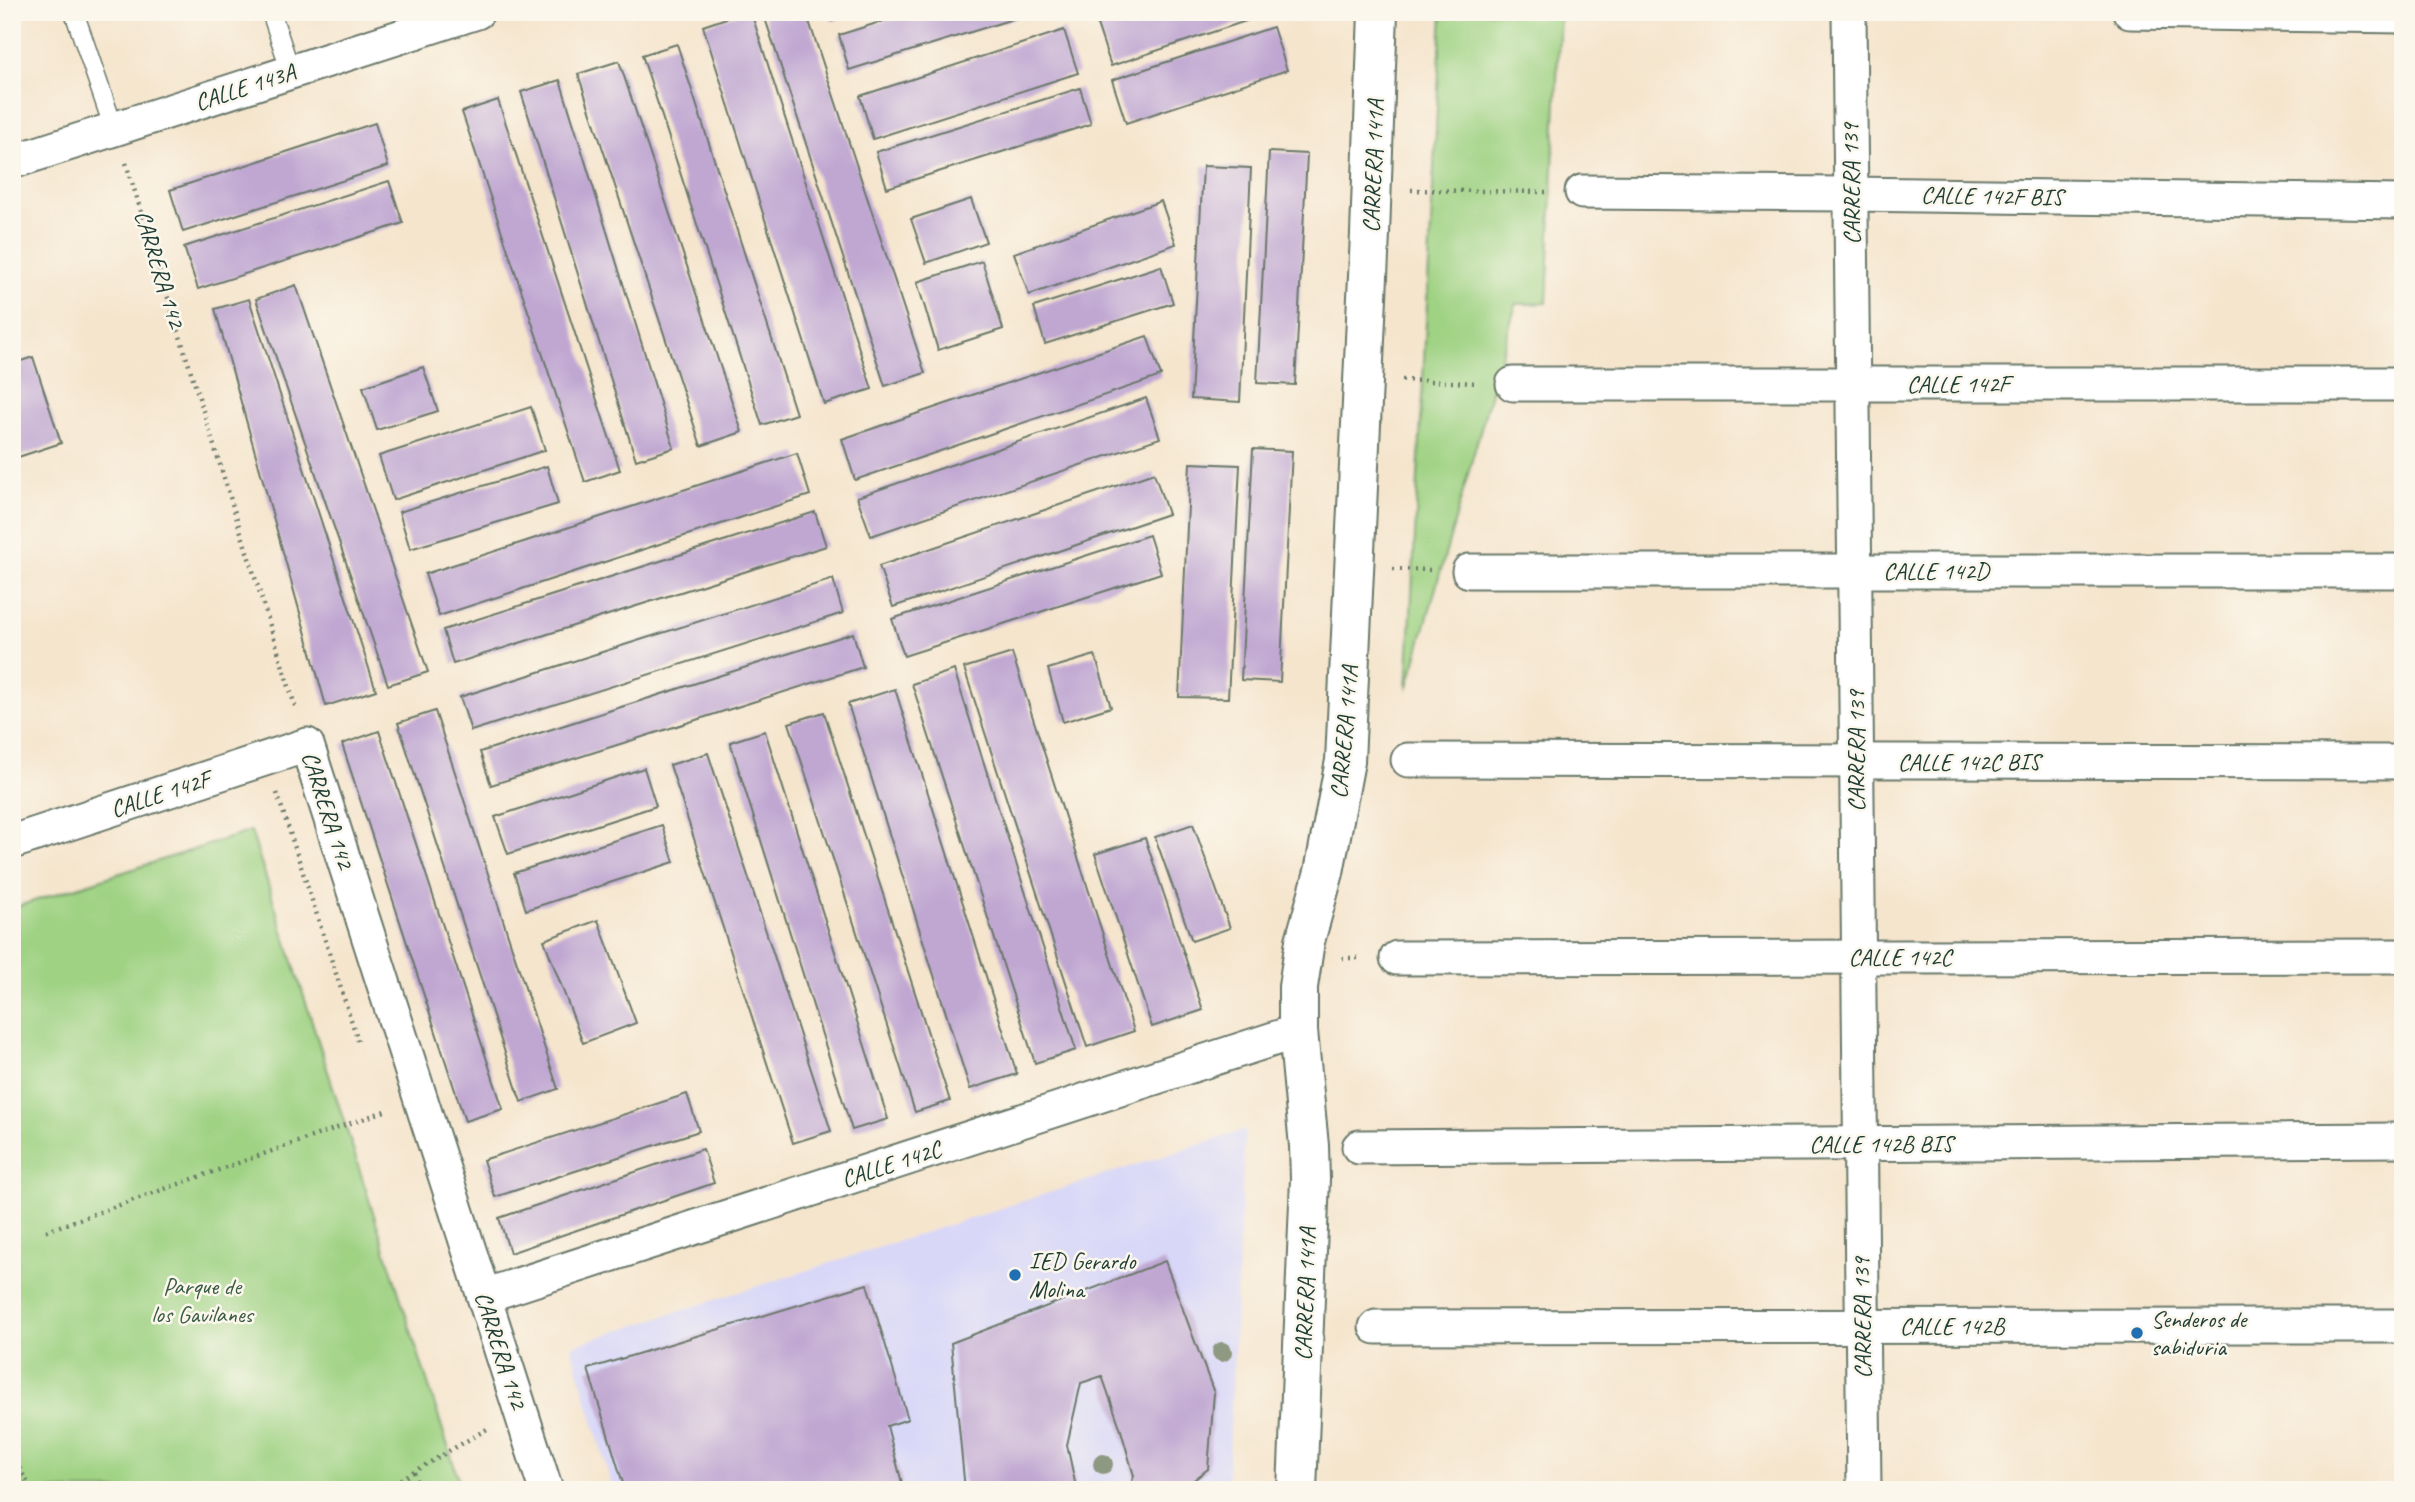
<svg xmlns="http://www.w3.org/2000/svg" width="2415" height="1502" viewBox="0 0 2415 1502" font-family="Caveat,sans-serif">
<rect width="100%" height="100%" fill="#fbf7ec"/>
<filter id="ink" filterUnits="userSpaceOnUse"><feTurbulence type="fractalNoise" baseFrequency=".0143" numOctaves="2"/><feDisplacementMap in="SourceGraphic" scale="14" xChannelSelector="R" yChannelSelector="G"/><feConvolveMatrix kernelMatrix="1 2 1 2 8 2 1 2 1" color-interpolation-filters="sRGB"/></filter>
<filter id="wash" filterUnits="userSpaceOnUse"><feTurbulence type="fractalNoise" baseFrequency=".00686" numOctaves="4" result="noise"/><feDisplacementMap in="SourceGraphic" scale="28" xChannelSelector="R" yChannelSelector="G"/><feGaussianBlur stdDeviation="1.57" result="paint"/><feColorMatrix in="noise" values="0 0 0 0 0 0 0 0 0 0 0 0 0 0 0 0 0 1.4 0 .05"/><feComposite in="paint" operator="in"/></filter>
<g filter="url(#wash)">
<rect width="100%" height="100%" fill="#f5e5cd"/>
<path fill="#d8d7f8" d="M 1245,1130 L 1227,1490 L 613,1490 L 571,1346 Z"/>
<g fill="#9fd283" stroke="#5f885c" stroke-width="2">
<path d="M 1442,12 L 1560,12 L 1547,303 L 1516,304 L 1407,690 Z"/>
<path d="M 251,831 L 462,1490 L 12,1490 L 12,908 Z"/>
</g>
<g id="blocks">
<g fill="#c0a7d2">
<path d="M 744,12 L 751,12 L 872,389 L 824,404 L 703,26 Z"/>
<path d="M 763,12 L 806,12 L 925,373 L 885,386 Z"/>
<path d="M 829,12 L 857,12 L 857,13 L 832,21 Z"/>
<path d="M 912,12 L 1032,12 L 1032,13 L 849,70 L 839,35 Z"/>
<path d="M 1131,12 L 1270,12 L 1270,13 L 1111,66 L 1097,24 Z"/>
<path d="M 1273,27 L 1287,70 L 1126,123 L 1112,80 Z"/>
<path d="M 1064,30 L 1078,73 L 873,139 L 860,96 Z"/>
<path d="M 677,44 L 796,414 L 762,425 L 642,55 Z"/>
<path d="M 619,61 L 742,432 L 701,446 L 578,74 Z"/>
<path d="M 560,80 L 674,448 L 636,460 L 521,92 Z"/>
<path d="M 1080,88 L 1091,124 L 887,188 L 876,152 Z"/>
<path d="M 498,100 L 620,470 L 585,482 L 462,112 Z"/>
<path d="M 375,123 L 388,166 L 183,232 L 170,190 Z"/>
<path d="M 1269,152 L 1307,154 L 1295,385 L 1257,383 Z"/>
<path d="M 1203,166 L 1251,168 L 1240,402 L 1191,399 Z"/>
<path d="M 389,181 L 403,223 L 198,289 L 184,247 Z"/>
<path d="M 971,199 L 986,242 L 926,263 L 911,219 Z"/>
<path d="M 1161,201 L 1176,244 L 1029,295 L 1014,253 Z"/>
<path d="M 982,261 L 1003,329 L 938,350 L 917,282 Z"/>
<path d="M 1161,266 L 1173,303 L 1045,344 L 1034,307 Z"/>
<path d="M 296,285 L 428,672 L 388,685 L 256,299 Z"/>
<path d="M 249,299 L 376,690 L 326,706 L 215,309 Z"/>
<path d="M 1147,336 L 1161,376 L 855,480 L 842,439 Z"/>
<path d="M 33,357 L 61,443 L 12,459 L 12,364 Z"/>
<path d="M 423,367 L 438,411 L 377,430 L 363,387 Z"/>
<path d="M 1146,398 L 1160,438 L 871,536 L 857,497 Z"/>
<path d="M 531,407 L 545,450 L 393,500 L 379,456 Z"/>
<path d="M 1253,449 L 1292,451 L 1280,682 L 1241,680 Z"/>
<path d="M 797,453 L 810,495 L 439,616 L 425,574 Z"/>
<path d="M 1190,463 L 1240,465 L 1228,698 L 1179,697 Z"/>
<path d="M 547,466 L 558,504 L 410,549 L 399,512 Z"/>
<path d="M 1154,473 L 1168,514 L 893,607 L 879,566 Z"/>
<path d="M 815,512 L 826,546 L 453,664 L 443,630 Z"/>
<path d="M 1149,535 L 1161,573 L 904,656 L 892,619 Z"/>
<path d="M 833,579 L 843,613 L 471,731 L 460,697 Z"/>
<path d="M 853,633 L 863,667 L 491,785 L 480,752 Z"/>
<path d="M 1012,653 L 1134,1031 L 1087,1047 L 964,668 Z"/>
<path d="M 1095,655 L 1111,707 L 1063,722 L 1048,669 Z"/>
<path d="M 954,670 L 1076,1050 L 1035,1063 L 912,684 Z"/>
<path d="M 895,689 L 1017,1074 L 970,1089 L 848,704 Z"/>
<path d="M 435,711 L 558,1089 L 521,1102 L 398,723 Z"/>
<path d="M 824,712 L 950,1101 L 915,1112 L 789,723 Z"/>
<path d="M 379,731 L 503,1109 L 465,1121 L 342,744 Z"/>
<path d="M 765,731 L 888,1119 L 852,1130 L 730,742 Z"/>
<path d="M 708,753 L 831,1131 L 793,1143 L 670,765 Z"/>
<path d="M 644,768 L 656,806 L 508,854 L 495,817 Z"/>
<path d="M 1193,824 L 1230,928 L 1192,941 L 1155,837 Z"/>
<path d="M 662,825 L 674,862 L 526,910 L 514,873 Z"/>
<path d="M 1145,838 L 1203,1010 L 1152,1027 L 1095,854 Z"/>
<path d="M 598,920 L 636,1023 L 583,1043 L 544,940 Z"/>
<path d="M 687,1094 L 699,1131 L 495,1197 L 483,1160 Z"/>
<path d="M 703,1149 L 714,1183 L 510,1253 L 499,1218 Z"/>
<path d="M 1165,1261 L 1214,1393 L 1208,1469 L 1181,1490 L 1129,1490 L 1134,1476 L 1120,1427 L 1102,1376 L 1081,1383 L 1067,1445 L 1076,1487 L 1052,1490 L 965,1490 L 951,1343 Z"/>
<path d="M 867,1284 L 908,1419 L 887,1426 L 902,1483 L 883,1490 L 689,1490 L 690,1487 L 680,1490 L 625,1490 L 588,1369 Z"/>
</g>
</g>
</g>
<g filter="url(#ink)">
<use href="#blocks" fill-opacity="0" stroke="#6a786a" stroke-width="2"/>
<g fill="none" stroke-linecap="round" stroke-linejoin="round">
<g stroke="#6a786a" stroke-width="21">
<g id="service">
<path d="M 74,12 L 114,129"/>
<path d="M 271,12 L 291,72"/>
</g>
</g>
<g stroke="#6a786a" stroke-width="37">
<g id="minor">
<path d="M 1849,12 L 1864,1490"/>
<path d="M 2130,12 L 2403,16"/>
<path d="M 12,162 L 477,12"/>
<path d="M 1582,192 L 1851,194 L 2403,202"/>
<path d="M 1513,384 L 2403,384"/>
<path d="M 1469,571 L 2403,571"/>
<path d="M 1408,760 L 2403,762"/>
<path d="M 12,842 L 307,745 L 546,1490"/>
<path d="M 1397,958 L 2403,956"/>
<path d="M 1359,1147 L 2403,1140"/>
<path d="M 484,1296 L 1298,1031"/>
<path d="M 1376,1327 L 2403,1326"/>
</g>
</g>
<g stroke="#6a786a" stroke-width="42">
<path id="tertiary" d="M 1297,1490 L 1310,1179 L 1309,1146 L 1298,1031 L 1298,987 L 1305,941 L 1324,872 L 1345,761 L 1370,234 L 1378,12"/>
</g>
<g stroke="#6a786a" stroke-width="4.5" stroke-dasharray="2 5" stroke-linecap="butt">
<path d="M 126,163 L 296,709"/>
<path d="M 1411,190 L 1546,192"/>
<path d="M 1402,380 L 1478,383"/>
<path d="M 1393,569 L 1433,570"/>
<path d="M 277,793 L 358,1041"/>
<path d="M 1342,958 L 1361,958"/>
<path d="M 46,1231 L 385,1111"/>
<path d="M 12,1456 L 32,1490"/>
<path d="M 414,1472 L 418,1490"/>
<path d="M 382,1490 L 487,1429"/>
</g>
<use href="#service" stroke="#fff" stroke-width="18"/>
<use href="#minor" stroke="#fff" stroke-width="33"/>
<use href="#tertiary" stroke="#fff" stroke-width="38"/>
</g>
<g fill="#8e9982">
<circle cx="1222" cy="1352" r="10"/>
<circle cx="1103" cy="1464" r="10"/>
</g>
</g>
<g fill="#1f6fb2" stroke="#fbf7ec" stroke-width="2.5">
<circle cx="1015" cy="1275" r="7"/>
<circle cx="2137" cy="1333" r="7"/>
</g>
<g text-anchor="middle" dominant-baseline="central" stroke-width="5" stroke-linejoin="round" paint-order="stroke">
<g font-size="24" fill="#1f3d34" stroke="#fbf7ec">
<text transform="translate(245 87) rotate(-18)">CALLE 143A</text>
<text transform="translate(1373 166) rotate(-88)">CARRERA 141A</text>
<text transform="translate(1851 184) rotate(-91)">CARRERA 139</text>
<text transform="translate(1992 196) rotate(1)">CALLE 142F BIS</text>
<text transform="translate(160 269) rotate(73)">CARRERA 142</text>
<text x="1958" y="384">CALLE 142F</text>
<text x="1936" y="571">CALLE 142D</text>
<text transform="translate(1344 732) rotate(-85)">CARRERA 141A</text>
<text transform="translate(1856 751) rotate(-90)">CARRERA 139</text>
<text x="1969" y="762">CALLE 142C BIS</text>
<text transform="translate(160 794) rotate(-18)">CALLE 142F</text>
<text transform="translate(328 810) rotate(72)">CARRERA 142</text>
<text x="1900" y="957">CALLE 142C</text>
<text x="1881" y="1144">CALLE 142B BIS</text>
<text transform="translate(891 1164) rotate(-18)">CALLE 142C</text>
<text transform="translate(1305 1294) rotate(-88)">CARRERA 141A</text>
<text transform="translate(1862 1318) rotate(-91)">CARRERA 139</text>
<text x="1952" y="1326">CALLE 142B</text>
<text transform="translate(501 1350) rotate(72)">CARRERA 142</text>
</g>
<g font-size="24" fill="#1f3d34" stroke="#fbf7ec" text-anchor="start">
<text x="1029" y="1261">IED Gerardo<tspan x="1029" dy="28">Molina</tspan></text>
<text x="2151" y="1319">Senderos de<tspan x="2151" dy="28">sabiduria</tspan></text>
</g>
<g font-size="24" fill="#395b44" stroke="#fbf7ec">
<text x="202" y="1286">Parque de<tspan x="202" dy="28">los Gavilanes</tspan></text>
</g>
</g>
<rect width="2415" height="1502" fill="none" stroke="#fbf7ec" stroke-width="42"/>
</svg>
